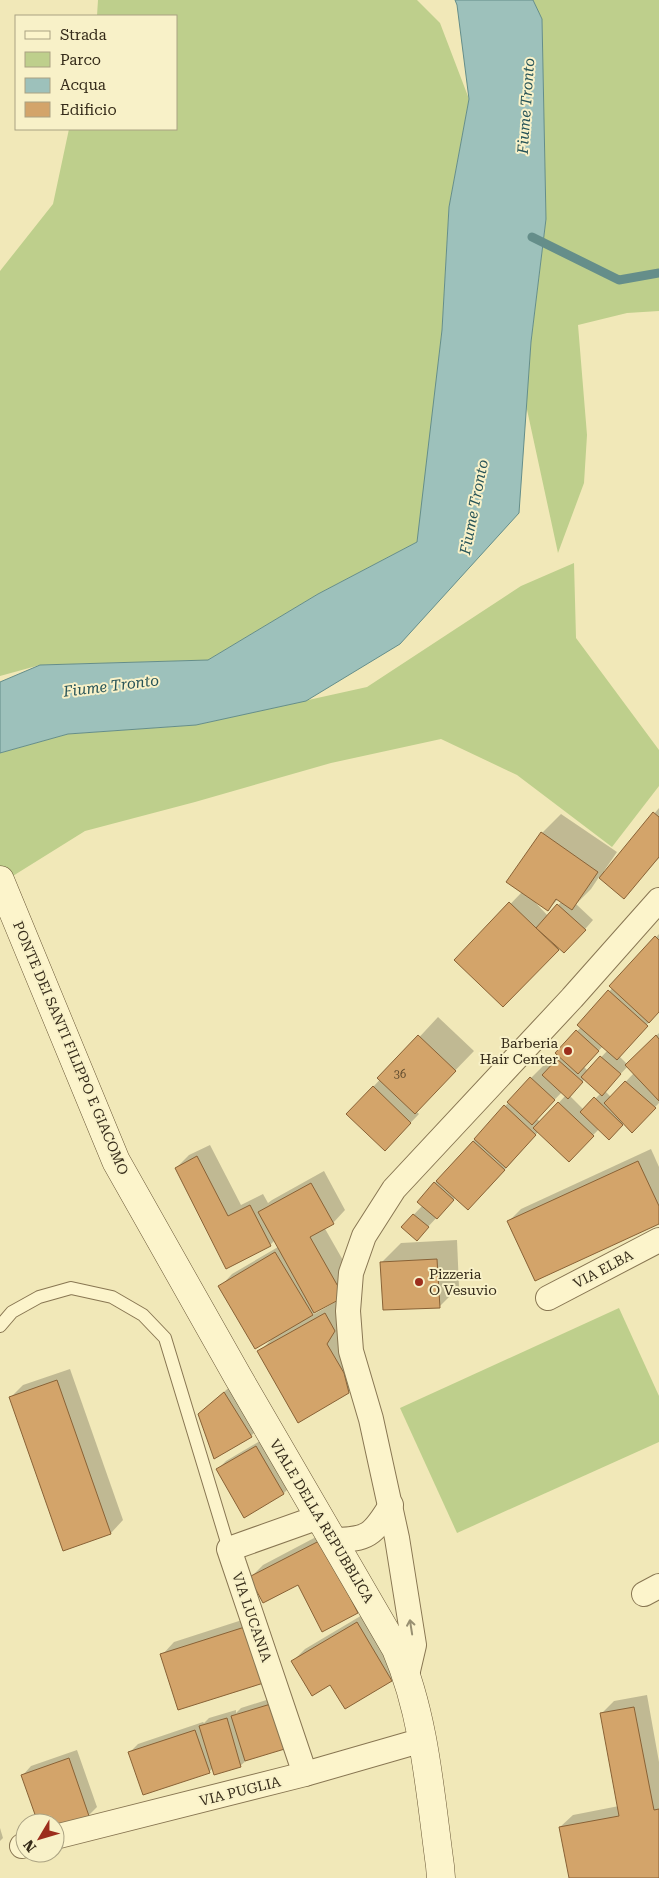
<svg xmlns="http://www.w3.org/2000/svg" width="659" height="1878" viewBox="0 0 659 1878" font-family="'Roboto Serif',serif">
<rect width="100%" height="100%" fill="#f1e8b8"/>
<g fill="#becf8c">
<path d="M 98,0 L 417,0 L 440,23 L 469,99 L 449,207 L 442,330 L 422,513 L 417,542 L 318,594 L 208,660 L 40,665 L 0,676 L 0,271 L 53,204 L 69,129 L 176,129 L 176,16 L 97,16 Z"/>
<path d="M 533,0 L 659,0 L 659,311 L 627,313 L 578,325 L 587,435 L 584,483 L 558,553 L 526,405 L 531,342 L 546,219 L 542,19 Z"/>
<path d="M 574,563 L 576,638 L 659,750 L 659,786 L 612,847 L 517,775 L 441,739 L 331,763 L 195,802 L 85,831 L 0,884 L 0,753 L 68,734 L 196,725 L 367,687 L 521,586 Z"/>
<path d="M 619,1308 L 659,1396 L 659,1442 L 457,1533 L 400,1408 Z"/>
</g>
<path fill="#9dc1bb" stroke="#658e8a" d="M 455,0 L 533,0 L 542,19 L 546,219 L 531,342 L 519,513 L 400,644 L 306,701 L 196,725 L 68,734 L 0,753 L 0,682 L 40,665 L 208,660 L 318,594 L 417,542 L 442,330 L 449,207 L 469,99 L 457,5 Z"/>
<g fill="#0003" fill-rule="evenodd">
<path d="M 659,808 L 659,858 L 623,897 L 599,877 L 591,889 L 576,904 L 593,920 L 573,943 L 560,947 L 516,993 L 456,960 L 522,892 L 542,833 L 561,814 L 617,852 L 604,871 L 605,872 ZM 558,899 L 562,901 L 548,916 L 535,902 L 536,901 L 548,910 Z"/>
<path d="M 659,934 L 659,1011 L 619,1056 L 627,1064 L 659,1033 L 659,1103 L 632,1131 L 624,1123 L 609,1139 L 599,1129 L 569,1160 L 539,1131 L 488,1189 L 456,1197 L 425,1230 L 403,1226 L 423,1205 L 418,1201 L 531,1078 L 550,1059 L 555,1063 L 561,1056 L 557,1053 L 581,1027 L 613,987 L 611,986 ZM 603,1046 L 608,1050 L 588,1071 L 584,1067 ZM 628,1066 L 634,1073 L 611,1097 L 605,1091 ZM 585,1079 L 601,1093 L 584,1110 L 569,1095 ZM 562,1092 L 566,1095 L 541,1122 L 536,1119 Z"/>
<path d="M 438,1017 L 474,1051 L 416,1111 L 419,1114 L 394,1140 L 348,1114 Z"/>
<path d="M 210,1145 L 241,1205 L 263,1194 L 268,1203 L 272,1200 L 324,1171 L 345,1210 L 333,1223 L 324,1227 L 356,1283 L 309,1317 L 337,1301 L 361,1380 L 348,1392 L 259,1352 L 272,1339 L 220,1287 L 232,1274 L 278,1247 L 275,1240 L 270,1245 L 227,1267 L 176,1168 L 189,1155 Z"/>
<path d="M 651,1149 L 659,1167 L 659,1222 L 509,1221 L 521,1209 Z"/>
<path d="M 457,1240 L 459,1287 L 439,1307 L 382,1262 L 401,1243 Z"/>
<path d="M 70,1369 L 123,1520 L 111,1533 L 64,1549 L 11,1397 L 23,1385 Z"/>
<path d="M 233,1384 L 260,1427 L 251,1436 L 214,1458 L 199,1414 Z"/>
<path d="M 265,1438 L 292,1485 L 284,1493 L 218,1469 L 226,1461 Z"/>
<path d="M 333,1528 L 370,1600 L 358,1612 L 323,1630 L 299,1583 L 251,1577 L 263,1565 Z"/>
<path d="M 369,1611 L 403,1668 L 391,1680 L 331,1683 L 293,1661 L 305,1649 Z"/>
<path d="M 264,1613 L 282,1667 L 269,1680 L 162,1655 L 174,1642 Z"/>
<path d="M 282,1695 L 248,1759 L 240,1766 L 213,1768 L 209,1772 L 129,1753 L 138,1744 L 203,1722 L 204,1723 L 209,1718 L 236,1710 L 236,1713 L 241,1708 Z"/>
<path d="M 647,1695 L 659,1762 L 659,1878 L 570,1878 L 560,1827 L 573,1815 L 619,1806 L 602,1713 L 614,1701 Z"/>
<path d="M 77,1750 L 97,1807 L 89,1815 L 55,1827 L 55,1823 L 40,1823 L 23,1775 L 31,1766 Z"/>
<path d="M 0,1828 L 3,1838 L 0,1841 Z"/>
</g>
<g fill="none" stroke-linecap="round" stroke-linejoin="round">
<path stroke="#658e8a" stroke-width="9" d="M 532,237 L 619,280 L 659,273"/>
</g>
<g fill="#d3a46a" stroke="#896236">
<path d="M 653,812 L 659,817 L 659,857 L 624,899 L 599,878 Z"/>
<path d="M 541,832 L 598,872 L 572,910 L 556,899 L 548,911 L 506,882 Z"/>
<path d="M 509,902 L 559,950 L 503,1007 L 454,960 Z"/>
<path d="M 557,904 L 586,930 L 564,953 L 536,928 Z"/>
<path d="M 655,936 L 659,940 L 659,1012 L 649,1023 L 609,986 Z"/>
<path d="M 608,990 L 648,1026 L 617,1060 L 577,1025 Z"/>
<path d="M 576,1030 L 599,1051 L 578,1074 L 555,1053 Z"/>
<path d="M 418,1035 L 456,1071 L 415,1114 L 377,1078 Z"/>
<path d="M 656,1035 L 659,1039 L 659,1101 L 625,1065 Z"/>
<path d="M 600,1056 L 621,1074 L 602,1096 L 581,1077 Z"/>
<path d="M 557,1059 L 583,1082 L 568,1099 L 542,1075 Z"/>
<path d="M 530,1077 L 555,1100 L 532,1125 L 507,1102 Z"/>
<path d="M 625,1081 L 656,1108 L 632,1133 L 604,1103 Z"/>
<path d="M 373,1086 L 411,1123 L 385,1151 L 346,1114 Z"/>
<path d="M 594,1097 L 623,1125 L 609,1140 L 580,1112 Z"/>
<path d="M 558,1102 L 594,1136 L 569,1162 L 533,1128 Z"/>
<path d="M 504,1105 L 536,1135 L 506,1168 L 474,1139 Z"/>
<path d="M 473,1141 L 505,1170 L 468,1210 L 436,1181 Z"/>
<path d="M 197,1156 L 228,1216 L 250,1205 L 271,1246 L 226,1269 L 175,1168 Z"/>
<path d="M 638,1161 L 659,1206 L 659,1224 L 535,1281 L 507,1221 Z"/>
<path d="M 434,1182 L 454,1200 L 437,1219 L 417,1202 Z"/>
<path d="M 311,1183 L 334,1224 L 310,1237 L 344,1297 L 314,1313 L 258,1212 Z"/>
<path d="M 413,1214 L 429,1227 L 417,1241 L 401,1227 Z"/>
<path d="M 275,1252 L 313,1315 L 255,1349 L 218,1286 Z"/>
<path d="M 437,1259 L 440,1308 L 383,1310 L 380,1262 Z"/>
<path d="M 325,1313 L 335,1331 L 327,1344 L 344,1373 L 349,1393 L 298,1423 L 257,1351 Z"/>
<path d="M 57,1380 L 111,1534 L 63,1551 L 9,1397 Z"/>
<path d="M 224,1392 L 252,1437 L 214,1459 L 198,1414 Z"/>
<path d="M 256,1446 L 284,1494 L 244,1518 L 216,1469 Z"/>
<path d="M 321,1540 L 358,1613 L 322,1632 L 298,1585 L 263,1603 L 249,1577 Z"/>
<path d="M 357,1622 L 392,1681 L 345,1709 L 330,1685 L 312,1696 L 291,1661 Z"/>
<path d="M 251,1625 L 270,1681 L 178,1710 L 160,1654 Z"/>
<path d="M 274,1703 L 288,1748 L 245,1761 L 231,1716 Z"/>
<path d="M 634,1707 L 654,1810 L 659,1809 L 659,1878 L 569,1878 L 559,1827 L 619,1816 L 600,1713 Z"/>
<path d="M 227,1718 L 241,1767 L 214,1775 L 199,1726 Z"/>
<path d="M 195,1730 L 210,1773 L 143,1795 L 128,1752 Z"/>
<path d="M 69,1758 L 89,1816 L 55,1828 L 55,1823 L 38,1823 L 21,1775 Z"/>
</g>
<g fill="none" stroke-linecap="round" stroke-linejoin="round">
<g stroke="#887652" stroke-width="14">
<path id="lane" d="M 0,1326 L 12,1312 L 39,1297 L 71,1288 L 112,1297 L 143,1315 L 165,1338 L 229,1549"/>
</g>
<g stroke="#887652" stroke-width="26">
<g id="street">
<path d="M 548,1298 L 659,1240"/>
<path d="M 332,1540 C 368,1540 373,1535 391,1505"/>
<path d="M 644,1594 L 659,1586"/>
<path d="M 407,1675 L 414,1645 L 397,1538 L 371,1419 L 351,1351 L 348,1311 L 351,1273 L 364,1236 L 394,1189 L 572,998 L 659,900"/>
<path d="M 305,1774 L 229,1549 L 319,1517"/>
<path d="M 55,1837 L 305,1774 L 423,1740"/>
<path d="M 22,1846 L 25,1845"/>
</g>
</g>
<g stroke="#695736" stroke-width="29">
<path id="secondary" d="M 0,880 L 116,1161 L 238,1377 L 396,1649 C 425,1717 430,1793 440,1866 L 441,1878"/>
</g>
<use href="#lane" stroke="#fcf4cb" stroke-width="12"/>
<use href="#street" stroke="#fcf4cb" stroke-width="24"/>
<use href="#secondary" stroke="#fcf4cb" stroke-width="28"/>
</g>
<defs><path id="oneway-shaft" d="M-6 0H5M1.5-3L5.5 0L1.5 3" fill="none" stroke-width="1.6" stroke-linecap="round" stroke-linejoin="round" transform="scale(1.25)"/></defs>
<use stroke="#989072" href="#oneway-shaft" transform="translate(411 1627) rotate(-99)"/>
<g fill="#9c2e1d" stroke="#f8f1c8" stroke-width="2">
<circle cx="568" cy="1051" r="5"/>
<circle cx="419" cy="1282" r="5"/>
</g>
<g text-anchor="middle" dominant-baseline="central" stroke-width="4" stroke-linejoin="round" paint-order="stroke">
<g font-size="11" fill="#5c492d">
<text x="400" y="1074">36</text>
</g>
<g font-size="14" fill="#352b19" stroke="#f8f1c8" text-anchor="end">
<text x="558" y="1043">Barberia<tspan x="558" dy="16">Hair Center</tspan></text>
<text x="429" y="1274" text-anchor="start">Pizzeria<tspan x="429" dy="16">O Vesuvio</tspan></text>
</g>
<g font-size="14" fill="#352b19" stroke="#f8f1c8">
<text transform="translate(71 1048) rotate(67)">PONTE DEI SANTI FILIPPO E GIACOMO</text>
<text transform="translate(603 1269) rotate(-28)">VIA ELBA</text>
<text transform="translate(322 1521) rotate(59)">VIALE DELLA REPUBBLICA</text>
<text transform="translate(252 1617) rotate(71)">VIA LUCANIA</text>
<text transform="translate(240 1791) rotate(-14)">VIA PUGLIA</text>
</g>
<g font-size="15" font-style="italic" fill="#265357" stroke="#f8f1c8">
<text transform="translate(526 106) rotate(-86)">Fiume Tronto</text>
<text transform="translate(474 507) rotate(-79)">Fiume Tronto</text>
<text transform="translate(111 686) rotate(-7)">Fiume Tronto</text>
</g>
</g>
<rect x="15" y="15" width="162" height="115" fill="#f8f1c8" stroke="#aaa282"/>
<rect x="25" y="31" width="25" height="8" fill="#fcf4cb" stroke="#aaa282"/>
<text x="60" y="40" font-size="15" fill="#352b19">Strada</text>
<rect x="25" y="52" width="25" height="15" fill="#becf8c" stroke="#aaa282"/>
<text x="60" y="65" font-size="15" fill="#352b19">Parco</text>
<rect x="25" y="78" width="25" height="15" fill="#9dc1bb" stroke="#aaa282"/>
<text x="60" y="90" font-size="15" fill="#352b19">Acqua</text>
<rect x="25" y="102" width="25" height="15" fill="#d3a46a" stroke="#aaa282"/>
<text x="60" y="115" font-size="15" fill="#352b19">Edificio</text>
<g transform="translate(40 1838) rotate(232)"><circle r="24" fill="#f8f1c8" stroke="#aaa282"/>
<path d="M0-4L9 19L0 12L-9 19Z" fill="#9c2e1d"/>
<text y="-8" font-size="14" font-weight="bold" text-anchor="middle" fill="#352b19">N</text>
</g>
</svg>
